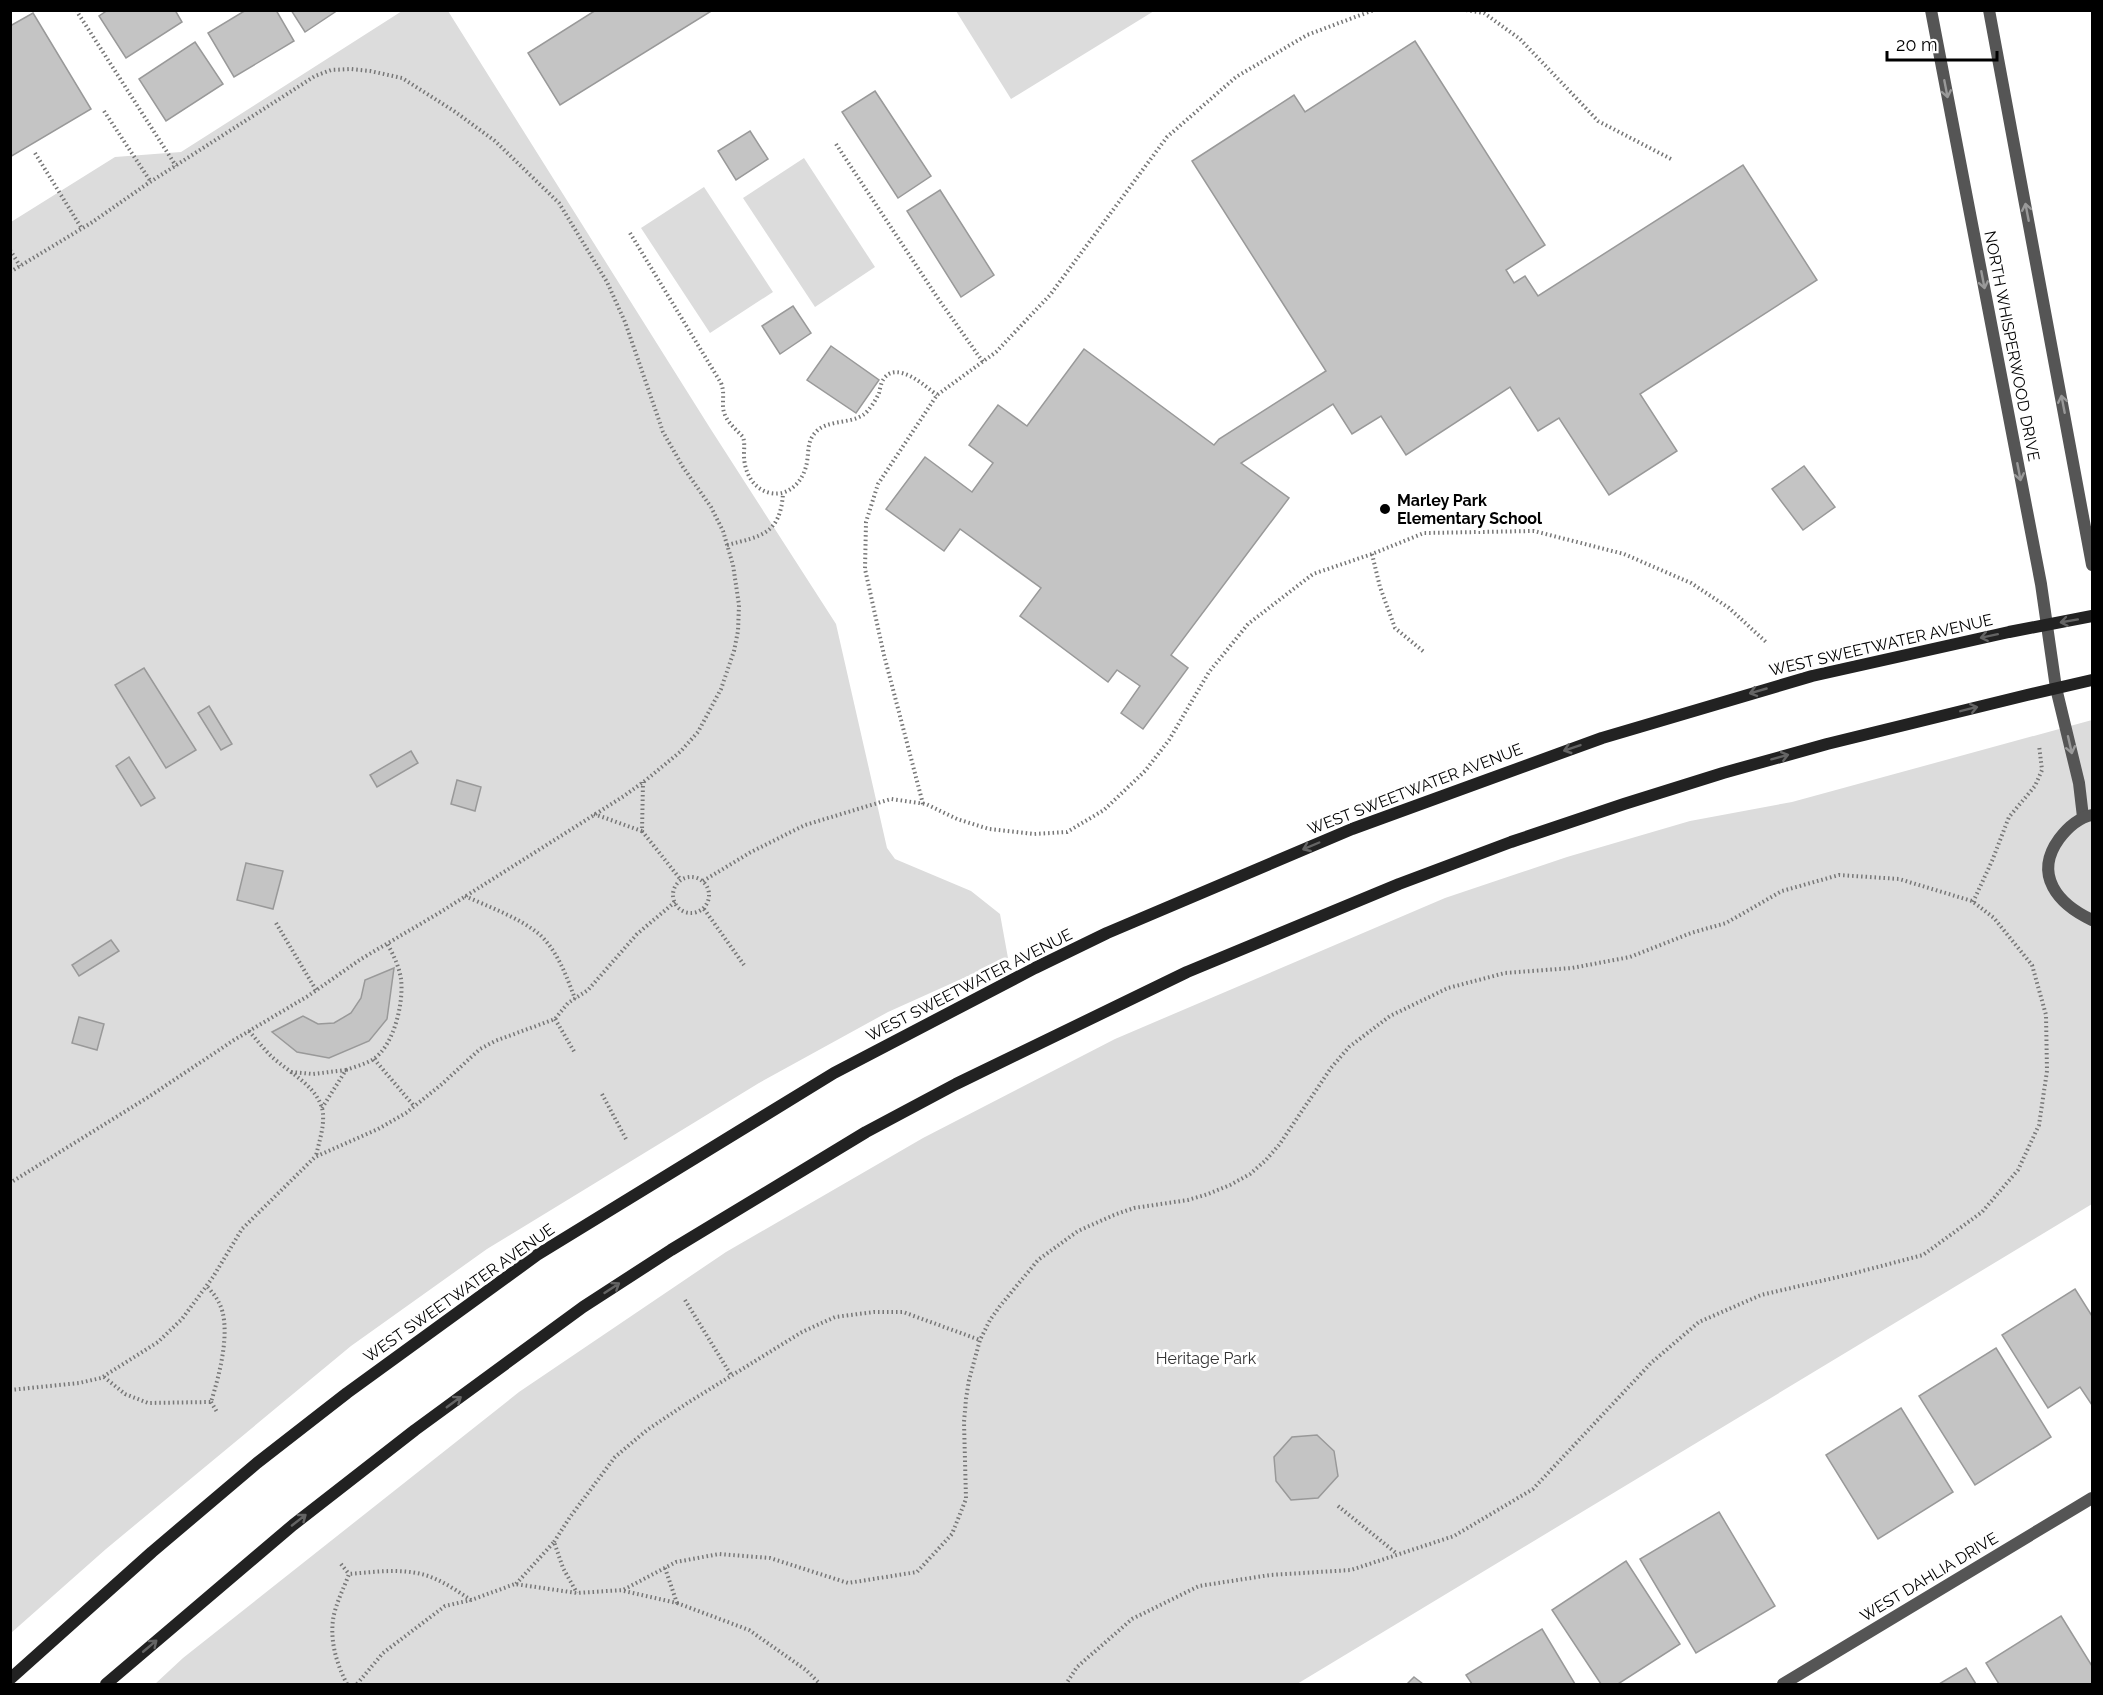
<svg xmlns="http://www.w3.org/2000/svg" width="2103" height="1695" viewBox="0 0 2103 1695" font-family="Raleway,sans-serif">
<rect width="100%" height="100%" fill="#fff"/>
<g fill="#dcdcdc">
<path d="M 402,11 L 448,11 L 710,428 L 836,624 L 887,848 L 895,859 L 971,891 L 1000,914 L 1008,958 L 888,1012 L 759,1083 L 487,1249 L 351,1346 L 106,1549 L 11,1633 L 11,222 L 115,157 L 181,152 Z"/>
<path d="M 956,11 L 1154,11 L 1011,99 Z"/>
<path d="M 804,158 L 875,267 L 815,307 L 743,198 Z"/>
<path d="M 704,187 L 773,292 L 710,333 L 641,228 Z"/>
<path d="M 2092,720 L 2092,1204 L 1297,1684 L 155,1684 L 183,1658 L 519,1392 L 726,1252 L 923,1138 L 1115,1039 L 1445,898 L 1567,857 L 1690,821 L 1792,802 Z"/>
</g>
<g fill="#c4c4c4" stroke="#999" stroke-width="1.5">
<path d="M 108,10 L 175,10 L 182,22 L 126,58 L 99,16 Z"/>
<path d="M 246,10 L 276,10 L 294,41 L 234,77 L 208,33 Z"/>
<path d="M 291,10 L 338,10 L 305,32 Z"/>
<path d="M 596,10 L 713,10 L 560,105 L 528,53 Z"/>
<path d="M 33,13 L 91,109 L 10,157 L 10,26 Z"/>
<path d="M 1415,41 L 1545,245 L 1506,270 L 1514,283 L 1525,276 L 1538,296 L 1743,165 L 1817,280 L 1640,394 L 1677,451 L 1609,495 L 1559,418 L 1538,431 L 1510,387 L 1406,455 L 1381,416 L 1352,434 L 1333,404 L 1241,463 L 1289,498 L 1171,655 L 1188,668 L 1143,729 L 1121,713 L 1140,686 L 1117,670 L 1108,682 L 1020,616 L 1041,588 L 960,529 L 944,551 L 886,509 L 925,457 L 972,492 L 993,463 L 969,445 L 998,405 L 1027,426 L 1084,349 L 1214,445 L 1219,439 L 1326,371 L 1192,161 L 1294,95 L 1305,112 Z"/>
<path d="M 195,42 L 223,84 L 166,121 L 139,79 Z"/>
<path d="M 875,91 L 931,176 L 898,198 L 842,112 Z"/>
<path d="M 750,131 L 768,159 L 736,180 L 718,151 Z"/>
<path d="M 940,190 L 994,275 L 961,297 L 907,211 Z"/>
<path d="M 793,306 L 811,333 L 780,354 L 762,326 Z"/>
<path d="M 831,346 L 879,380 L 856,413 L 807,380 Z"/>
<path d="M 1804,466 L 1835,507 L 1803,530 L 1772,489 Z"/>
<path d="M 144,668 L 196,750 L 166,768 L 115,685 Z"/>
<path d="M 209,706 L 232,744 L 221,750 L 198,713 Z"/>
<path d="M 411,751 L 418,763 L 377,787 L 370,775 Z"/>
<path d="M 129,757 L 155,798 L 141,806 L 116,766 Z"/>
<path d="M 457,780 L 481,787 L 475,811 L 451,804 Z"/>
<path d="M 246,863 L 283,871 L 273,909 L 237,900 Z"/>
<path d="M 111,940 L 119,951 L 79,976 L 72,965 Z"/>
<path d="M 394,968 L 387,1019 L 369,1041 L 329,1058 L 297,1052 L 272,1032 L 303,1016 L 318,1024 L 334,1023 L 351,1013 L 361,998 L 365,980 Z"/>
<path d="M 79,1017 L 104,1024 L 97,1050 L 72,1043 Z"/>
<path d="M 2075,1289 L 2092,1316 L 2092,1405 L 2080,1387 L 2048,1408 L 2002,1335 Z"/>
<path d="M 1996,1348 L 2051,1437 L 1975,1485 L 1919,1396 Z"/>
<path d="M 1901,1408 L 1953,1492 L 1878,1539 L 1826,1455 Z"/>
<path d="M 1317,1435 L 1334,1451 L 1338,1476 L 1318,1498 L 1291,1500 L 1276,1481 L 1274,1457 L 1292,1437 Z"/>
<path d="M 1719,1512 L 1775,1606 L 1696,1653 L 1640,1559 Z"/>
<path d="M 1626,1561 L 1680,1644 L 1618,1684 L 1601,1684 L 1552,1610 Z"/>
<path d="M 2061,1616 L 2092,1666 L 2092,1684 L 1999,1684 L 1986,1663 Z"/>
<path d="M 1542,1629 L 1575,1684 L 1472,1684 L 1466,1675 Z"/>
<path d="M 1966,1668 L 1976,1684 L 1939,1684 Z"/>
<path d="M 1414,1677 L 1423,1684 L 1407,1684 Z"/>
</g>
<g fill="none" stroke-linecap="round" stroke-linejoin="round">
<g stroke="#777" stroke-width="4" stroke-dasharray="1.5 3" stroke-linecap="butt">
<path d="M 76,10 L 176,166"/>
<path d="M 1466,10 L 1484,13 L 1520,39 L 1598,121 L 1673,160"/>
<path d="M 104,111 L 151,182"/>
<path d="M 836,144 L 937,297 L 983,362"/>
<path d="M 35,153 L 82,229"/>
<path d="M 630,233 L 721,383 C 724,391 723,395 723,403 C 722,419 734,427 743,437 C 745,443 744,448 744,455 C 744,472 753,489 770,493 C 790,497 804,480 807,462 C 809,450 807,441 816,432 C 826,420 849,424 863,415 C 869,411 876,400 879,393 C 880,389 881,383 883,380 C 896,359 925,386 937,395"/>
<path d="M 10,250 L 20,266"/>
<path d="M 10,272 L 91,223 L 147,184 L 315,76 L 331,70 L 351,69 L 370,71 L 402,78 L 454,111 L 495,141 L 559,203 L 607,282 L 625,322 L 663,432 L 683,467 L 711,507 L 723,531 L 733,565 L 739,605 L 738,631 L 734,651 L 721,689 L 698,732 L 680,752 L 646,780 L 624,796 L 439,913 L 361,959 L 308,996 L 234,1040 L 150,1096 L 10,1183"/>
<path d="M 727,545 C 762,536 780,534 783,494"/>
<path d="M 1372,554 L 1380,587 L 1395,628 L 1424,652"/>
<path d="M 923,804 L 884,655 L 865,569 L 866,522 L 878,484 L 937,395 L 996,352 L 1050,295 L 1167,137 L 1236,77 L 1307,35 L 1374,10"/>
<path d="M 594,814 L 642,831 L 643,782"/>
<path d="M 642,831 L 681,880"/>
<circle cx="691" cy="895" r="18"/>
<path d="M 703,881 L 751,852 L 805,825 L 891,799 L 926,804 L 957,819 L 989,829 L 1034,834 L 1067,832 L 1104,810 L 1145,771 L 1169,740 L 1209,672 L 1248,624 L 1313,574 L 1372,554 L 1424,533 L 1534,531 L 1624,554 L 1691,583 L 1729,608 L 1766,642"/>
<path d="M 465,896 C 489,907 518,917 539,934 C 557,950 567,977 575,999"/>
<path d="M 1973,902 L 1992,861 L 2009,817 L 2035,786 L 2042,770 L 2039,745"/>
<path d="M 704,909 L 744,965"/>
<path d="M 276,923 L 316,990"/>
<path d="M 555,1019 L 575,1053"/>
<path d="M 249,1031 C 256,1039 263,1048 271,1056 C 288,1072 321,1088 323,1114 C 324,1128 319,1142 316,1156"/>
<path d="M 374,1059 L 414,1106"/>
<path d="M 346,1070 C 354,1067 365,1064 372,1060 C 394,1047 404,1002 401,979 C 399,966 393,954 387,943"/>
<path d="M 291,1072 L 313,1074 L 346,1070 L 322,1108"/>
<path d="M 602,1094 L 627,1141"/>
<path d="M 685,1300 L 731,1375"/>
<path d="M 104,1377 L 125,1394 L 148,1403 L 211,1402 C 219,1376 233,1326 218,1301 C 215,1295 210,1290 207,1286"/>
<path d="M 10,1390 L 79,1383 L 101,1378 L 158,1342 L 182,1319 L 213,1277 L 242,1229 L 315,1157 L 378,1129 L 406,1113 L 442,1084 L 480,1049 L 495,1041 L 555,1019 L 568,1003 L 588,990 L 637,934 L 675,902"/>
<path d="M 211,1402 L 217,1412"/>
<path d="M 1338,1506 L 1396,1553"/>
<path d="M 554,1542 L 570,1517 L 615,1457 L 647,1430 L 689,1402 L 802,1332 L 835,1317 L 874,1312 L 903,1312 L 980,1340"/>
<path d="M 341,1564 L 349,1574"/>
<path d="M 516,1584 L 554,1542 L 563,1568 L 577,1593"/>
<path d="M 624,1591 L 677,1603 L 665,1568"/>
<path d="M 677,1603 L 749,1630 L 806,1670 L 820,1684"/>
<path d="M 347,1684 C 337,1665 330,1642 333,1620 C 335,1605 344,1588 349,1574 C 374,1572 401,1568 425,1575 C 442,1580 457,1591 471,1600"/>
<path d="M 357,1684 L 383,1653 L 445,1606 L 471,1600 L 515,1584 L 577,1593 L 623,1590 L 676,1562 L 719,1554 L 770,1558 L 848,1583 L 917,1572 L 952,1534 L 966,1499 L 964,1422 L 966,1399 L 969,1380 L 980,1340 L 990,1320 L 1000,1306 L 1038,1260 L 1078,1231 L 1114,1215 L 1134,1208 L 1188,1200 L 1208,1194 L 1230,1185 L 1250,1174 L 1265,1161 L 1279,1145 L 1331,1068 L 1349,1047 L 1390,1016 L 1448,988 L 1505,973 L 1572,968 L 1630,957 L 1691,933 L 1726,923 L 1782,891 L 1839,875 L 1899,879 L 1972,901 L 1994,918 L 2032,965 L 2046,1015 L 2047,1071 L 2039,1125 L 2018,1170 L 1982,1212 L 1923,1255 L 1851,1274 L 1761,1295 L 1699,1322 L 1651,1363 L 1533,1489 L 1454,1536 L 1351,1570 L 1270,1575 L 1199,1586 L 1132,1619 L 1077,1667 L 1066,1684"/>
</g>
<g stroke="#555" stroke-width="12">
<path d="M 2056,688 L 2079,783 L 2083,817"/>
<path d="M 2092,815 C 2078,818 2068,827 2059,839 C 2033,875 2058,904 2092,920"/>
</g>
<g stroke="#555" stroke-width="12">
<path d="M 1931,10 L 2041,584 L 2056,688"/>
<path d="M 1989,10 L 2092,565"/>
<path d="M 1783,1684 L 2092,1498"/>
</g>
<g stroke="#222" stroke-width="12">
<path d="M 10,1679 L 152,1552 L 257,1463 L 347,1393 L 537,1255 L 834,1073 L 1035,968 L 1107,933 L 1352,829 L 1602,738 L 1812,676 L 2009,632 L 2092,616"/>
<path d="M 106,1684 L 293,1525 L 415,1430 L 583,1307 L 671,1250 L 866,1132 L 956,1084 L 1187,972 L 1399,884 L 1511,842 L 1624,804 L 1723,773 L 1827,744 L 2027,695 L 2092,680"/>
</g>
</g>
<defs><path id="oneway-shaft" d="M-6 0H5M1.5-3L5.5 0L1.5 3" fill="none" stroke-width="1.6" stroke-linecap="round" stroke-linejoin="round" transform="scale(1.5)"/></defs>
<g stroke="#999">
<use href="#oneway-shaft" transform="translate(1946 89) rotate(79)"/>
<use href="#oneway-shaft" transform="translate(2027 212) rotate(-101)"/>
<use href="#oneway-shaft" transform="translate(1983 280) rotate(79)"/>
<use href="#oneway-shaft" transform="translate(2063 404) rotate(-101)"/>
<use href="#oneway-shaft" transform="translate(2019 472) rotate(79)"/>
<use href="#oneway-shaft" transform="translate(2070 745) rotate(77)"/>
</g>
<g stroke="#646464">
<use href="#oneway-shaft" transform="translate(2069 621) rotate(170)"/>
<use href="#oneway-shaft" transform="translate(1989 636) rotate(168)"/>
<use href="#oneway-shaft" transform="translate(1758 691) rotate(164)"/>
<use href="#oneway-shaft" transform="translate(1969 709) rotate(-14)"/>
<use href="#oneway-shaft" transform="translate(1572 748) rotate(161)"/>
<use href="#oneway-shaft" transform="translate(1780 757) rotate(-15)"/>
<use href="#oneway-shaft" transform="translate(1311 846) rotate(157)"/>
<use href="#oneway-shaft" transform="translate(612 1288) rotate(-33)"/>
<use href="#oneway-shaft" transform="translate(454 1402) rotate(-36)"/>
<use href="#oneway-shaft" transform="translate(299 1520) rotate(-38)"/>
<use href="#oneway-shaft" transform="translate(150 1646) rotate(-40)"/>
</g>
<circle fill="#000" stroke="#fff" stroke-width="2" cx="1385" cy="509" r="6"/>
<g text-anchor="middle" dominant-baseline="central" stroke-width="6" stroke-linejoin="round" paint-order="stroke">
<g font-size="16" fill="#000" stroke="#fff">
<text transform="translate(2012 346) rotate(79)">NORTH WHISPERWOOD DRIVE</text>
<text transform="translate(1881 645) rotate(-13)">WEST SWEETWATER AVENUE</text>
<text transform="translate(1415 789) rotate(-21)">WEST SWEETWATER AVENUE</text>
<text transform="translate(969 985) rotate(-27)">WEST SWEETWATER AVENUE</text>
<text transform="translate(459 1293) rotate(-35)">WEST SWEETWATER AVENUE</text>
<text transform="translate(1929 1577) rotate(-31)">WEST DAHLIA DRIVE</text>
</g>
<g font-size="16" font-weight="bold" fill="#000" stroke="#fff" text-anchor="start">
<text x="1397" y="500">Marley Park<tspan x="1397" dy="18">Elementary School</tspan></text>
</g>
<g font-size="16" fill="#333" stroke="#fff">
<text x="1206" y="1358">Heritage Park</text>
</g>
</g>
<rect width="2103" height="1695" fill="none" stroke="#000000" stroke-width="24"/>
<path d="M1887 51v9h110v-9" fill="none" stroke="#000000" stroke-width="3"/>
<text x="1896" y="51" font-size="18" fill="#000000" stroke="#ffffff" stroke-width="4.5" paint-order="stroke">20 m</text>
</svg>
